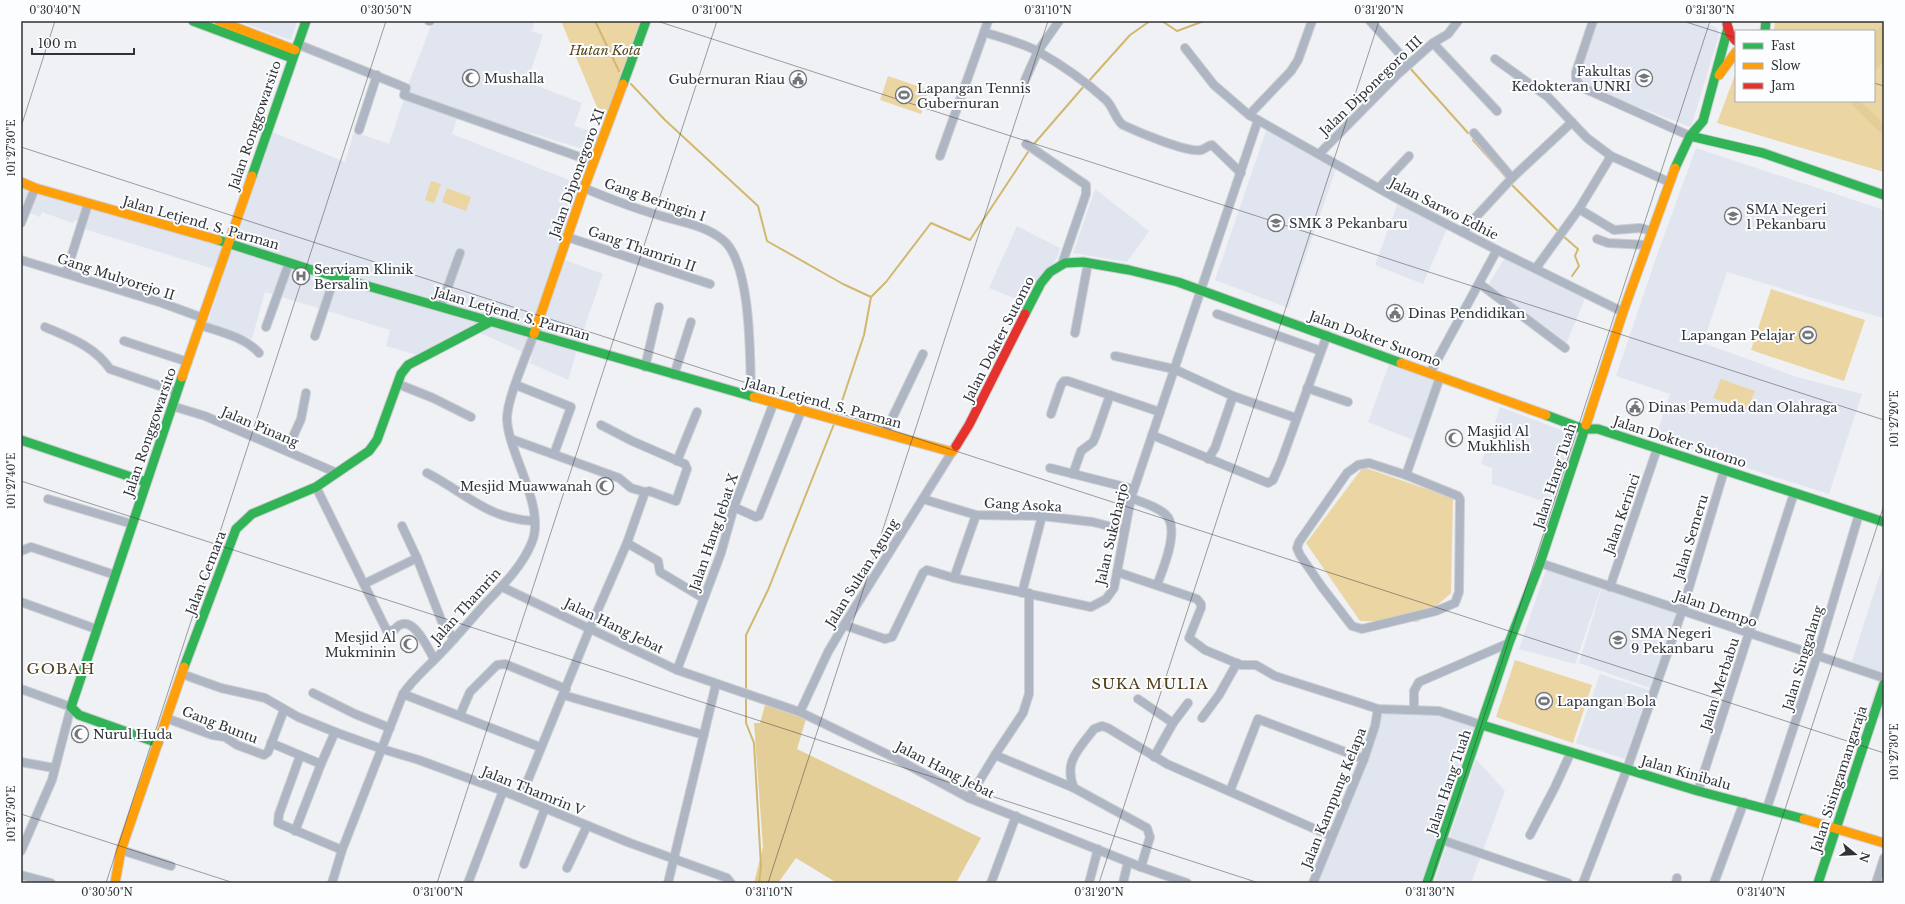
<svg xmlns="http://www.w3.org/2000/svg" width="1905" height="904" viewBox="0 0 1905 904" font-family="'Libre Baskerville',serif">
<rect width="100%" height="100%" fill="#eff1f5"/>
<g fill="#e1e5ef">
<path d="M 238,21 L 297,21 L 291,40 Z"/>
<path d="M 433,21 L 535,21 L 532,31 L 543,35 L 527,82 L 582,103 L 574,126 L 599,134 L 593,152 L 404,95 Z"/>
<path d="M 1597,21 L 1702,21 L 1717,28 L 1719,35 L 1691,127 L 1596,91 L 1583,83 L 1580,73 Z"/>
<path d="M 405,96 L 458,116 L 452,134 L 582,185 L 557,257 L 603,274 L 581,337 L 568,380 L 530,363 L 532,356 L 469,328 L 417,355 L 386,346 L 390,330 L 265,292 L 252,339 L 207,325 L 224,272 L 81,228 L 83,223 L 75,220 L 73,223 L 42,212 L 40,217 L 21,210 L 21,185 L 230,247 L 272,132 L 345,162 L 354,132 L 389,144 Z"/>
<path d="M 1267,128 L 1337,166 L 1288,308 L 1215,280 Z"/>
<path d="M 1696,148 L 1884,210 L 1884,318 L 1816,299 L 1727,272 L 1703,343 L 1797,377 L 1862,394 L 1829,494 L 1765,474 L 1656,436 L 1670,394 L 1616,376 L 1659,249 Z"/>
<path d="M 1095,189 L 1149,231 L 1127,262 L 1073,253 Z"/>
<path d="M 1399,200 L 1448,226 L 1423,284 L 1375,265 Z"/>
<path d="M 1017,226 L 1060,248 L 1057,258 L 1021,301 L 989,288 Z"/>
<path d="M 1506,256 L 1587,294 L 1566,344 L 1484,292 Z"/>
<path d="M 1391,359 L 1437,378 L 1413,440 L 1368,422 Z"/>
<path d="M 1500,407 L 1577,436 L 1554,505 L 1492,484 L 1492,468 L 1481,464 Z"/>
<path d="M 1884,562 L 1884,718 L 1868,713 L 1879,680 L 1849,670 Z"/>
<path d="M 1547,567 L 1602,585 L 1575,664 L 1519,649 Z"/>
<path d="M 1602,587 L 1676,612 L 1650,688 L 1579,663 Z"/>
<path d="M 1600,674 L 1649,690 L 1625,759 L 1576,743 Z"/>
<path d="M 1389,712 L 1438,714 L 1477,726 L 1423,883 L 1318,883 L 1332,843 L 1358,786 L 1381,714 Z"/>
<path d="M 1476,759 L 1505,791 L 1471,883 L 1434,883 Z"/>
</g>
<g fill="#ebd6a3">
<path d="M 561,21 L 647,21 L 606,129 Z"/>
<path d="M 1775,21 L 1884,21 L 1884,172 L 1717,123 L 1736,72 L 1736,101 L 1874,101 L 1874,31 L 1774,31 Z"/>
<path d="M 888,76 L 929,90 L 921,114 L 880,100 Z"/>
<path d="M 431,181 L 441,184 L 434,203 L 425,200 Z"/>
<path d="M 447,188 L 471,197 L 466,211 L 442,202 Z"/>
<path d="M 1771,289 L 1865,320 L 1844,381 L 1751,350 Z"/>
<path d="M 1721,379 L 1755,391 L 1747,410 L 1713,398 Z"/>
<path d="M 1363,467 L 1453,498 L 1451,593 L 1418,622 L 1360,621 L 1306,543 Z"/>
<path d="M 1515,660 L 1592,685 L 1573,743 L 1496,717 Z"/>
</g>
<g fill="#e4ce98">
<path d="M 1884,23 L 1884,61 L 1877,69 L 1874,66 L 1874,33 Z"/>
<path d="M 1854,101 L 1860,101 L 1884,124 L 1884,136 L 1851,104 Z"/>
<path d="M 765,705 L 806,719 L 797,749 L 981,838 L 956,883 L 837,883 L 796,858 L 778,883 L 754,883 L 763,847 L 754,723 L 760,723 Z"/>
</g>
<g fill="none" stroke-linecap="round" stroke-linejoin="round">
<g stroke="#d3b76f" stroke-width="2">
<path d="M 595,21 L 619,71"/>
<path d="M 1162,21 L 1177,31 L 1204,21"/>
<path d="M 1409,67 L 1468,133"/>
<path d="M 1088,82 L 1130,35 L 1150,21"/>
<path d="M 631,84 L 665,120 L 758,206 L 767,241 L 843,284 L 871,297"/>
<path d="M 1473,140 L 1507,178"/>
<path d="M 1033,145 L 1085,85"/>
<path d="M 1511,184 L 1559,232"/>
<path d="M 1563,236 L 1578,249 L 1575,256 L 1579,266 L 1572,276"/>
<path d="M 837,416 L 864,335 L 871,297 L 886,282 L 931,223 L 970,240 L 1030,149"/>
<path d="M 746,692 L 746,635 L 768,590 L 834,424"/>
<path d="M 746,696 L 746,723 L 754,743 L 761,866 L 759,883"/>
</g>
<g stroke="#cdcfd2" stroke-width="10">
<g id="street">
<path d="M 429,21 L 430,21"/>
<path d="M 1370,21 L 1409,64"/>
<path d="M 1593,21 L 1576,72 L 1576,79 L 1581,87 L 1690,136"/>
<path d="M 984,32 C 1002,38 1023,43 1039,52 C 1062,65 1086,82 1106,100 C 1114,108 1115,119 1123,125 C 1138,132 1187,153 1201,150 C 1206,149 1208,145 1212,145 L 1241,173"/>
<path d="M 1433,43 L 1497,111"/>
<path d="M 297,44 L 399,85 L 406,88 L 404,95 L 594,162"/>
<path d="M 1185,48 L 1214,85 L 1249,115 L 1394,197 L 1497,250 L 1623,312"/>
<path d="M 1495,59 L 1548,97 L 1587,138 L 1611,156 L 1669,182"/>
<path d="M 1025,80 L 1038,51 L 1059,21"/>
<path d="M 1249,115 L 1291,71 L 1298,60 L 1312,21"/>
<path d="M 359,130 L 377,75"/>
<path d="M 1474,133 L 1512,178"/>
<path d="M 1026,144 L 1086,185 L 1086,194 L 1062,264"/>
<path d="M 1319,154 L 1398,74 L 1433,43 L 1448,34 L 1458,21"/>
<path d="M 940,156 L 988,21"/>
<path d="M 584,188 C 608,198 633,208 658,215 C 680,222 705,225 723,240 C 752,264 750,360 751,397"/>
<path d="M 1379,188 L 1409,156"/>
<path d="M 1579,209 L 1614,230 L 1640,228 L 1652,231"/>
<path d="M 21,223 L 35,188"/>
<path d="M 1462,232 L 1512,178 L 1572,122"/>
<path d="M 567,237 L 710,284"/>
<path d="M 1597,239 L 1608,243 L 1647,245"/>
<path d="M 21,260 L 162,303 L 203,318"/>
<path d="M 1536,268 L 1579,209 L 1611,156"/>
<path d="M 66,273 L 88,204"/>
<path d="M 1480,284 L 1565,348"/>
<path d="M 441,306 L 460,253"/>
<path d="M 1217,314 L 1321,351"/>
<path d="M 200,325 C 220,332 245,337 259,353"/>
<path d="M 45,327 C 70,338 94,346 110,369 L 177,392"/>
<path d="M 266,327 L 289,263"/>
<path d="M 1075,333 L 1088,263"/>
<path d="M 315,336 L 335,276"/>
<path d="M 124,341 L 188,362"/>
<path d="M 1115,356 L 1174,369 L 1233,396 L 1296,418"/>
<path d="M 645,367 L 659,307"/>
<path d="M 1430,373 L 1497,250"/>
<path d="M 674,375 L 691,322"/>
<path d="M 398,384 L 433,398 L 471,417"/>
<path d="M 516,385 L 571,407 L 554,454"/>
<path d="M 1307,388 L 1348,402"/>
<path d="M 172,406 L 205,416 L 337,473"/>
<path d="M 1051,414 L 1061,385 L 1064,381 L 1068,381 L 1160,412"/>
<path d="M 885,433 L 923,354"/>
<path d="M 1152,435 L 1268,483 L 1273,480 L 1281,462 L 1327,335"/>
<path d="M 511,439 L 619,478 L 631,488 L 645,492"/>
<path d="M 287,450 L 301,419 L 306,393"/>
<path d="M 1208,459 L 1215,448 L 1233,396"/>
<path d="M 677,461 L 697,412"/>
<path d="M 1369,463 L 1406,475 L 1458,496 L 1460,499 L 1459,592 L 1455,603 L 1436,611 L 1362,629 L 1352,626 L 1322,587 L 1300,555 L 1297,548 L 1299,542 L 1347,473 L 1358,465 Z"/>
<path d="M 1050,468 L 1133,489"/>
<path d="M 427,473 C 466,493 487,519 534,521"/>
<path d="M 1073,474 L 1081,451 L 1093,442 L 1096,435 L 1110,395"/>
<path d="M 1406,475 L 1440,377"/>
<path d="M 316,487 L 387,631 L 394,630 C 411,609 427,647 434,659"/>
<path d="M 1131,498 C 1141,502 1156,506 1165,514 C 1181,527 1163,569 1157,585"/>
<path d="M 48,499 L 132,524"/>
<path d="M 923,499 L 976,515 L 1042,516 L 1093,522 L 1124,530"/>
<path d="M 734,507 L 756,517 L 759,516 L 802,409"/>
<path d="M 402,526 L 417,558"/>
<path d="M 627,543 L 658,561 L 660,572 L 703,598"/>
<path d="M 21,551 L 31,547 L 115,575"/>
<path d="M 1540,563 L 1884,678"/>
<path d="M 1117,572 L 1197,599 L 1201,604 L 1201,608 L 1189,638 L 1205,650 L 1241,665 L 1256,665 L 1275,676 L 1363,704 L 1378,709 L 1439,711 L 1482,725"/>
<path d="M 954,578 L 976,515"/>
<path d="M 364,584 L 417,558 L 442,622 L 454,639"/>
<path d="M 502,587 L 677,670 L 800,712 L 895,758 L 969,798 L 1141,867 L 1187,883"/>
<path d="M 1610,587 L 1657,449"/>
<path d="M 1022,593 L 1042,516"/>
<path d="M 21,602 L 96,629"/>
<path d="M 844,625 L 885,639 L 892,637 L 923,573 L 927,570 L 954,578 L 1091,607 L 1106,599 L 1114,588 L 1131,498 L 1258,120"/>
<path d="M 677,670 L 721,553 L 734,507 L 774,402"/>
<path d="M 182,674 L 221,688 L 265,698 L 298,717 L 335,732 L 382,749 L 419,760 L 503,791 L 630,843 L 727,878 L 731,883"/>
<path d="M 21,689 L 71,707 L 52,780 L 21,851"/>
<path d="M 313,693 L 355,714 L 390,728"/>
<path d="M 403,694 L 540,747"/>
<path d="M 563,695 L 704,735"/>
<path d="M 1138,699 L 1173,723"/>
<path d="M 1414,709 L 1414,691 L 1419,682 L 1509,643"/>
<path d="M 800,712 L 828,652 L 844,625 L 952,452"/>
<path d="M 460,715 L 470,692 L 497,665 L 505,664 L 566,689"/>
<path d="M 166,718 L 212,735 L 225,737 L 237,745 L 264,755 L 268,752 L 284,710"/>
<path d="M 1202,718 L 1219,695 L 1237,663"/>
<path d="M 271,743 L 321,764 L 335,732"/>
<path d="M 995,755 L 1074,788"/>
<path d="M 300,756 L 279,814 L 278,823 L 342,850"/>
<path d="M 1154,757 L 1173,723 L 1188,703"/>
<path d="M 21,762 L 54,768"/>
<path d="M 1230,791 L 1258,719 L 1364,759"/>
<path d="M 1698,791 L 1794,493"/>
<path d="M 521,797 L 590,628 L 627,543 L 645,492 L 649,491 L 676,501 L 687,469 L 685,464 L 632,441 L 601,425"/>
<path d="M 969,798 L 995,755 L 1023,713 L 1029,694 L 1029,593"/>
<path d="M 1767,808 L 1817,656 L 1859,514"/>
<path d="M 295,831 L 321,764"/>
<path d="M 1530,835 L 1555,787 L 1571,752"/>
<path d="M 1442,840 L 1568,883"/>
<path d="M 121,850 L 171,866"/>
<path d="M 524,864 L 545,808"/>
<path d="M 1141,867 L 1150,837 L 1147,828 L 1074,788 C 1063,762 1079,749 1094,729 L 1102,726 L 1108,728 L 1167,764 L 1331,836"/>
<path d="M 567,868 L 587,826"/>
<path d="M 21,875 L 51,883"/>
<path d="M 332,883 L 342,850 L 403,694 C 411,682 421,673 431,663 C 450,645 467,624 484,605 C 502,586 522,567 532,542 C 546,507 509,455 507,420 C 506,401 527,354 534,334"/>
<path d="M 468,883 L 503,791"/>
<path d="M 668,883 L 716,684"/>
<path d="M 991,883 L 1016,816"/>
<path d="M 1089,883 L 1098,849"/>
<path d="M 1123,883 L 1128,862"/>
<path d="M 1313,883 L 1364,759 L 1375,726 L 1378,709"/>
<path d="M 1583,883 L 1627,769 L 1682,611 L 1724,471"/>
<path d="M 1676,883 L 1677,878"/>
<path d="M 1714,883 L 1744,802"/>
<path d="M 1876,883 L 1884,858"/>
</g>
</g>
<g stroke="#cdcfd2" stroke-width="11">
<g id="fast">
<path d="M 193,21 L 292,58"/>
<path d="M 1765,31 L 1766,21"/>
<path d="M 623,84 L 646,21"/>
<path d="M 1690,136 L 1763,153 L 1884,195"/>
<path d="M 1675,168 L 1690,136 L 1703,121 L 1728,28"/>
<path d="M 252,176 L 306,21"/>
<path d="M 218,240 L 312,270 L 754,397"/>
<path d="M 1025,314 L 1041,283 L 1050,272 L 1065,263 L 1083,262 L 1129,270 L 1178,282 L 1401,363"/>
<path d="M 1546,415 L 1583,429 L 1598,429 L 1884,522"/>
<path d="M 21,440 L 146,482"/>
<path d="M 184,667 L 236,529 L 252,514 L 316,487 L 369,451 L 377,440 L 401,374 L 408,365 L 490,322"/>
<path d="M 1482,725 L 1698,791 L 1804,819"/>
<path d="M 158,743 L 79,715 L 71,707 L 182,377"/>
<path d="M 1427,883 L 1509,643 L 1540,563 L 1586,425"/>
<path d="M 1818,883 L 1884,684"/>
</g>
</g>
<g stroke="#cdcfd2" stroke-width="11">
<g id="slow">
<path d="M 219,21 L 295,50"/>
<path d="M 1719,75 L 1736,52"/>
<path d="M 21,182 L 35,188 L 218,240"/>
<path d="M 534,334 L 584,188 L 623,84"/>
<path d="M 1401,363 L 1546,415"/>
<path d="M 182,377 L 252,176"/>
<path d="M 754,397 L 952,452 L 956,446"/>
<path d="M 1586,425 L 1623,312 L 1675,168"/>
<path d="M 1804,819 L 1884,843"/>
<path d="M 115,883 L 121,850 L 184,667"/>
</g>
</g>
<g stroke="#cdcfd2" stroke-width="11">
<g id="jam">
<path d="M 1727,24 L 1730,34 L 1736,41"/>
<path d="M 956,446 L 969,425 L 1025,314"/>
</g>
</g>
<use href="#street" stroke="#aeb5c3" stroke-width="8"/>
<use href="#fast" stroke="#30b455" stroke-width="9"/>
<use href="#slow" stroke="#ff9f0a" stroke-width="9"/>
<use href="#jam" stroke="#e5322d" stroke-width="9"/>
</g>
<path fill="none" stroke="#303235" stroke-width="1" stroke-opacity="0.45" d="M 657,21 L 1884,420M 1683,21 L 1736,38M 1874,83 L 1884,86M 21,127 L 55,21M 21,147 L 1884,753M 21,481 L 1259,883M 21,814 L 234,883M 106,883 L 386,21M 437,883 L 717,21M 768,883 L 1048,21M 1099,883 L 1379,21M 1430,883 L 1710,21M 1761,883 L 1884,505"/>
<defs>
<g id="mosque-ring" transform="scale(0.9)"><circle r="9.5" fill="#fcfdff" stroke="#737578" stroke-width="1.5"/><path d="M3.5-4.9A6 6 0 1 0 3.5 4.9A5 5 0 1 1 3.5-4.9Z" fill="#737578"/></g>
<g id="university-ring" transform="scale(0.9)"><circle r="9.5" fill="#fcfdff" stroke="#737578" stroke-width="1.5"/><path d="M0-5L7-2L0 1L-7-2ZM-4 1L0 2.5L4 1V4Q0 6-4 4Z" fill="#737578"/></g>
<g id="civic-ring" transform="scale(0.9)"><circle r="9.5" fill="#fcfdff" stroke="#737578" stroke-width="1.5"/><path d="M-.6-6.5H3V-4.5H.6V-3L4-1V1h2V6H-6V1h2V-1L-.6-3ZM-1.2 2.5V6h2.4V2.5Z" fill="#737578"/></g>
<g id="stadium-ring" transform="scale(0.9)"><circle r="9.5" fill="#fcfdff" stroke="#737578" stroke-width="1.5"/><path d="M0-5a6.5 5 0 1 0 0 10a6.5 5 0 1 0 0-10ZM-3.5-1.8h7v3.6h-7Z" fill="#737578"/></g>
<g id="school-ring" transform="scale(0.9)"><circle r="9.5" fill="#fcfdff" stroke="#737578" stroke-width="1.5"/><path d="M0-5L7-2L0 1L-7-2ZM-4 1L0 2.5L4 1V4Q0 6-4 4Z" fill="#737578"/></g>
<g id="hospital-ring" transform="scale(0.9)"><circle r="9.5" fill="#fcfdff" stroke="#737578" stroke-width="1.5"/><path d="M-5-5h3v3.5h4V-5h3V5h-3V1.5h-4V5h-3Z" fill="#737578"/></g>
</defs>
<g fill-rule="evenodd">
<use href="#mosque-ring" x="471" y="78"/>
<use href="#university-ring" x="1644" y="78"/>
<use href="#civic-ring" x="798" y="79"/>
<use href="#stadium-ring" x="904" y="95"/>
<use href="#school-ring" x="1733" y="216"/>
<use href="#school-ring" x="1276" y="223"/>
<use href="#hospital-ring" x="301" y="276"/>
<use href="#civic-ring" x="1395" y="313"/>
<use href="#stadium-ring" x="1808" y="335"/>
<use href="#civic-ring" x="1635" y="407"/>
<use href="#mosque-ring" x="1454" y="438"/>
<use href="#mosque-ring" x="605" y="486"/>
<use href="#school-ring" x="1618" y="640"/>
<use href="#mosque-ring" x="409" y="644"/>
<use href="#stadium-ring" x="1544" y="701"/>
<use href="#mosque-ring" x="80" y="734"/>
</g>
<g text-anchor="middle" dominant-baseline="central" stroke-width="4" stroke-linejoin="round" paint-order="stroke">
<g font-size="13" font-style="italic" fill="#56451b" stroke="#fcfdff">
<text x="605" y="50">Hutan Kota</text>
</g>
<g font-size="13" fill="#303235" stroke="#fcfdff" text-anchor="start">
<text x="1631" y="71" text-anchor="end">Fakultas<tspan x="1631" dy="15">Kedokteran UNRI</tspan></text>
<text x="484" y="78">Mushalla</text>
<text x="785" y="79" text-anchor="end">Gubernuran Riau</text>
<text x="917" y="88">Lapangan Tennis<tspan x="917" dy="15">Gubernuran</tspan></text>
<text x="1746" y="209">SMA Negeri<tspan x="1746" dy="15">1 Pekanbaru</tspan></text>
<text x="1289" y="223">SMK 3 Pekanbaru</text>
<text x="314" y="269">Serviam Klinik<tspan x="314" dy="15">Bersalin</tspan></text>
<text x="1408" y="313">Dinas Pendidikan</text>
<text x="1795" y="335" text-anchor="end">Lapangan Pelajar</text>
<text x="1648" y="407">Dinas Pemuda dan Olahraga</text>
<text x="1467" y="431">Masjid Al<tspan x="1467" dy="15">Mukhlish</tspan></text>
<text x="592" y="486" text-anchor="end">Mesjid Muawwanah</text>
<text x="1631" y="633">SMA Negeri<tspan x="1631" dy="15">9 Pekanbaru</tspan></text>
<text x="396" y="637" text-anchor="end">Mesjid Al<tspan x="396" dy="15">Mukminin</tspan></text>
<text x="1557" y="701">Lapangan Bola</text>
<text x="93" y="734">Nurul Huda</text>
</g>
<g font-size="13" fill="#303235" stroke="#fcfdff">
<text transform="translate(1371 86) rotate(-44)">Jalan Diponegoro III</text>
<text transform="translate(255 125) rotate(-71)">Jalan Ronggowarsito</text>
<text transform="translate(577 173) rotate(-70)">Jalan Diponegoro XI</text>
<text transform="translate(655 200) rotate(19)">Gang Beringin I</text>
<text transform="translate(1444 209) rotate(27)">Jalan Sarwo Edhie</text>
<text transform="translate(201 223) rotate(16)">Jalan Letjend. S. Parman</text>
<text transform="translate(642 249) rotate(19)">Gang Thamrin II</text>
<text transform="translate(116 277) rotate(18)">Gang Mulyorejo II</text>
<text transform="translate(512 314) rotate(16)">Jalan Letjend. S. Parman</text>
<text transform="translate(999 339) rotate(-63)">Jalan Dokter Sutomo</text>
<text transform="translate(1375 339) rotate(20)">Jalan Dokter Sutomo</text>
<text transform="translate(823 403) rotate(15)">Jalan Letjend. S. Parman</text>
<text transform="translate(260 427) rotate(23)">Jalan Pinang</text>
<text transform="translate(150 432) rotate(-71)">Jalan Ronggowarsito</text>
<text transform="translate(1680 442) rotate(18)">Jalan Dokter Sutomo</text>
<text transform="translate(1555 476) rotate(-72)">Jalan Hang Tuah</text>
<text transform="translate(1023 505) rotate(3)">Gang Asoka</text>
<text transform="translate(1622 514) rotate(-71)">Jalan Kerinci</text>
<text transform="translate(714 532) rotate(-71)">Jalan Hang Jebat X</text>
<text transform="translate(1112 534) rotate(-77)">Jalan Sukoharjo</text>
<text transform="translate(1691 537) rotate(-73)">Jalan Semeru</text>
<text transform="translate(206 573) rotate(-69)">Jalan Cemara</text>
<text transform="translate(862 573) rotate(-58)">Jalan Sultan Agung</text>
<text transform="translate(466 606) rotate(-48)">Jalan Thamrin</text>
<text transform="translate(1716 609) rotate(19)">Jalan Dempo</text>
<text transform="translate(614 626) rotate(26)">Jalan Hang Jebat</text>
<text transform="translate(1803 658) rotate(-73)">Jalan Singgalang</text>
<text transform="translate(1720 684) rotate(-72)">Jalan Merbabu</text>
<text transform="translate(220 725) rotate(21)">Gang Buntu</text>
<text transform="translate(945 770) rotate(27)">Jalan Hang Jebat</text>
<text transform="translate(1686 773) rotate(16)">Jalan Kinibalu</text>
<text transform="translate(1839 779) rotate(-72)">Jalan Sisingamangaraja</text>
<text transform="translate(1449 782) rotate(-71)">Jalan Hang Tuah</text>
<text transform="translate(533 791) rotate(22)">Jalan Thamrin V</text>
<text transform="translate(1334 798) rotate(-68)">Jalan Kampung Kelapa</text>
</g>
<g font-size="15" letter-spacing="1" fill="#4f3e17" stroke="#fcfdff">
<text x="61" y="668">GOBAH</text>
<text x="1150" y="683">SUKA MULIA</text>
</g>
</g>
<rect width="1905" height="904" fill="none" stroke="#fcfdff" stroke-width="44"/>
<rect x="1735" y="30" width="140" height="72" fill="#fcfdff" stroke="#aaacae"/>
<rect x="1743" y="43" width="20" height="6" fill="#30b455" stroke="#aaacae"/>
<text x="1771" y="50" font-size="12" fill="#303235">Fast</text>
<rect x="1743" y="63" width="20" height="6" fill="#ff9f0a" stroke="#aaacae"/>
<text x="1771" y="70" font-size="12" fill="#303235">Slow</text>
<rect x="1743" y="83" width="20" height="6" fill="#e5322d" stroke="#aaacae"/>
<text x="1771" y="90" font-size="12" fill="#303235">Jam</text>
<g transform="translate(1855 854) rotate(108)" stroke="#fcfdff" stroke-width="3" paint-order="stroke">
<path d="M0-3L7 15L0 10L-7 15Z" fill="#303235"/>
<text y="-6" font-size="11" font-weight="bold" text-anchor="middle" fill="#303235">N</text>
</g>
<path d="M32 48v6h102v-6" fill="none" stroke="#303235" stroke-width="2"/>
<text x="38" y="48" font-size="12" fill="#303235" stroke="#fcfdff" stroke-width="3" paint-order="stroke">100 m</text>
<rect x="22" y="22" width="1861" height="860" fill="none" stroke="#303235" stroke-width="1.5"/>
<g font-size="10" text-anchor="middle" fill="#303235">
<text x="55" y="14">0°30'40"N</text>
<text x="386" y="14">0°30'50"N</text>
<text x="717" y="14">0°31'00"N</text>
<text x="1048" y="14">0°31'10"N</text>
<text x="1379" y="14">0°31'20"N</text>
<text x="1710" y="14">0°31'30"N</text>
<text transform="translate(11 148) rotate(-90)" y="4">101°27'30"E</text>
<text transform="translate(1894 419) rotate(-90)" y="4">101°27'20"E</text>
<text transform="translate(11 481) rotate(-90)" y="4">101°27'40"E</text>
<text transform="translate(1894 752) rotate(-90)" y="4">101°27'30"E</text>
<text transform="translate(11 814) rotate(-90)" y="4">101°27'50"E</text>
<text x="107" y="896">0°30'50"N</text>
<text x="438" y="896">0°31'00"N</text>
<text x="769" y="896">0°31'10"N</text>
<text x="1099" y="896">0°31'20"N</text>
<text x="1430" y="896">0°31'30"N</text>
<text x="1761" y="896">0°31'40"N</text>
</g>
</svg>
